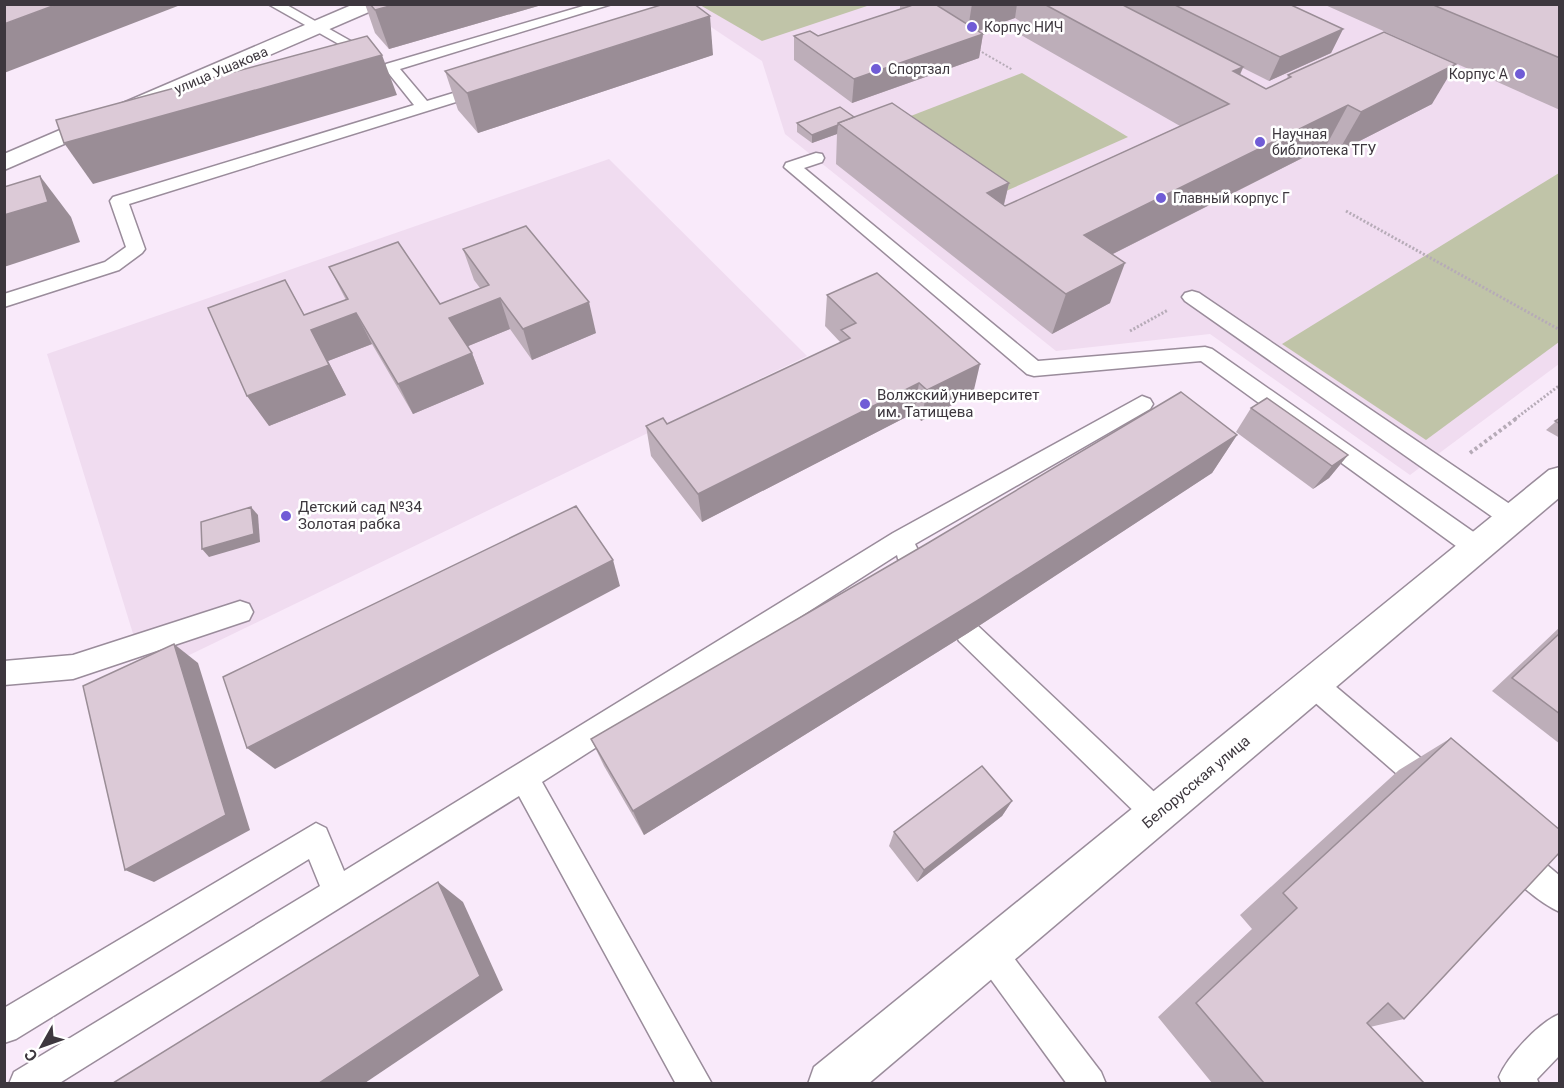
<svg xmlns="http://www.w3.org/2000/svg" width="1564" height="1088" viewBox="0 0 1564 1088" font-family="Roboto,sans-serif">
<rect width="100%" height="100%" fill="#f9eafa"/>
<g fill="#f0dcf0">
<path d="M 678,5 L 1559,5 L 1559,364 L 1410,475 L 1210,334 L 1056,351 L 785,134 L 762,61 Z"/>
<path d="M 609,159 L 807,356 L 146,676 L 47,354 Z"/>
</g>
<g fill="#c0c4a8">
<path d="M 700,5 L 700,4 L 870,5 L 762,41 Z"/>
<path d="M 1022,73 L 1128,137 L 1006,191 L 903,119 Z"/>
<path d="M 1559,173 L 1559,342 L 1426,440 L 1282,344 Z"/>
</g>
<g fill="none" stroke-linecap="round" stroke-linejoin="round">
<g stroke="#9a8c9b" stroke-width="3">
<g id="lane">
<path d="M 268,4 L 285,4 L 379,57 L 377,60 L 367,60 Z"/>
<path d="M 590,4 L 612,4 L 400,69 L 427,101 L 483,84 L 488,86 L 491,89 L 488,92 L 129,204 L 145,249 L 142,253 L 119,270 L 4,307 L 4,294 L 105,262 L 126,247 L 110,201 L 113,197 L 414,105 L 386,70 L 384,67 L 386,64 Z"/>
<path d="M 816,153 L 822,154 L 824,158 L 822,162 L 804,168 L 1038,361 L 1205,347 L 1212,349 L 1485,540 L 1488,547 L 1485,554 L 1476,557 L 1467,554 L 1201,361 L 1034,376 L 1027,374 L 784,167 L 786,163 Z"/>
<path d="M 1192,291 L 1199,293 L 1520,511 L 1524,518 L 1520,525 L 1512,527 L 1504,525 L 1185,301 L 1182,297 L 1185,293 Z"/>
<path d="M 1142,396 L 1150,399 L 1153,404 L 1150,409 L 915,544 L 919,552 L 916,559 L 907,562 L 898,559 L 897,555 L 542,782 L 712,1084 L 676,1084 L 519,796 L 58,1084 L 9,1084 L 14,1072 L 320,886 L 309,859 L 16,1039 L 4,1043 L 4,1008 L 316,823 L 326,828 L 344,871 L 893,533 Z"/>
<path d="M 240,601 L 249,604 L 253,612 L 249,620 L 73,679 L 4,685 L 4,661 L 73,655 Z"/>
<path d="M 968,622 L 977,625 L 1167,804 L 1172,814 L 1167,824 L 1157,829 L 1147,824 L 959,641 L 955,633 L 959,625 Z"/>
<path d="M 1313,672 L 1322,675 L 1441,775 L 1445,785 L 1441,795 L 1431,799 L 1421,795 L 1304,693 L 1300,684 L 1304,675 Z"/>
<path d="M 1511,840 L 1522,844 L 1560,876 L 1560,912 C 1541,904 1504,874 1496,855 L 1500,844 Z"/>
<path d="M 990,936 L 1001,941 L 1101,1072 L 1106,1084 L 1067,1084 L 979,963 L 974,952 L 979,941 Z"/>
<path d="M 1560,1014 L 1560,1055 L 1537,1079 L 1539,1084 L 1502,1084 L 1499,1077 C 1507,1057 1539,1022 1560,1014 Z"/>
</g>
</g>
<g stroke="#9a8c9b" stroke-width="3">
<g id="secondary">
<path d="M 354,4 L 380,4 L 378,8 L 4,170 L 4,154 Z"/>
<path d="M 1560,467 L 1560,497 L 868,1084 L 808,1084 L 814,1067 L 1549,470 Z"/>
</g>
</g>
<path stroke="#b6abb7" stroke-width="2" stroke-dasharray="2 2" stroke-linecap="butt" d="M 975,48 L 1013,70"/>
<g stroke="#b6abb7" stroke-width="3" stroke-dasharray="2 2" stroke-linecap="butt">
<path d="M 1346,211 L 1560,330"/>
<path d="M 1130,331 L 1168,310"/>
<path d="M 1515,419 L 1560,385"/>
</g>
<path stroke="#b6abb7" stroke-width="4" stroke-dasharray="3 3" stroke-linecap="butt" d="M 1470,453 L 1517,418"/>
<use href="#lane" fill="#fff" fill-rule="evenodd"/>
<use href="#secondary" fill="#fff" fill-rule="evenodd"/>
</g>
<g fill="#bdaeb9">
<path d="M 365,4 L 545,4 L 389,49 L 375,33 Z"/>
<path d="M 900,4 L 1289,4 L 1343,29 L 1331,53 L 1269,81 L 1243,68 L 1240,75 L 1266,89 L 1287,79 L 1288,75 L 1432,104 L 1338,152 L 1326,146 L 1113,254 L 1110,303 L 1052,334 L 836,164 L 837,134 L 812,143 L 797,132 L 797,123 L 854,117 L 1009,183 L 1004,205 L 1005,206 L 1180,126 L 1021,35 L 1023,23 L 1015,18 L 978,31 L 983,34 L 979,58 L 852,103 L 794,60 L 794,36 L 818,36 L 900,9 Z"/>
<path d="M 1323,4 L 1560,4 L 1560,110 Z"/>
<path d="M 713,55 L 478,133 L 458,110 L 445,71 Z"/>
<path d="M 463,249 L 596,333 L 532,360 L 510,329 L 468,346 L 472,353 L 484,384 L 413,414 L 372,344 L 328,361 L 346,395 L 269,426 L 305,315 L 346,300 L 329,267 L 440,304 L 480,288 L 474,280 Z"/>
<path d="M 827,295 L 973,394 L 921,421 L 914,413 L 702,522 L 651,456 L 646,426 L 667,424 L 841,343 L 825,326 Z"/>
<path d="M 1251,408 L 1348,455 L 1329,478 L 1313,489 L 1236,432 Z"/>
<path d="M 1560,418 L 1560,438 L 1546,430 Z"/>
<path d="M 1237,435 L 1212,473 L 968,633 L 644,835 L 604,766 L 591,739 Z"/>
<path d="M 1560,627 L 1560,744 L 1492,691 Z"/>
<path d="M 1451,738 L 1404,1019 L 1370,1027 L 1424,1083 L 1212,1083 L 1158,1017 L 1252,929 L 1240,915 L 1399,770 Z"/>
<path d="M 1012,801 L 1002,816 L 917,882 L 889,846 L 894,832 Z"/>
</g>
<g fill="#9a8d96">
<path d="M 58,4 L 183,4 L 4,73 L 4,24 Z"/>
<path d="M 397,4 L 545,4 L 389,49 L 375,10 Z"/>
<path d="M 972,4 L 1017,4 L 1015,18 L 967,35 Z"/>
<path d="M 710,16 L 713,55 L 478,133 L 467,93 Z"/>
<path d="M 1343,29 L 1331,53 L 1269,81 L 1280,57 Z"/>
<path d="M 983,34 L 979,58 L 852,103 L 854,79 Z"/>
<path d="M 382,55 L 397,95 L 93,184 L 64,143 Z"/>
<path d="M 1456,64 L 1432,104 L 1338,152 L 1361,112 Z"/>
<path d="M 1243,67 L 1228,103 L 1233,71 Z"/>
<path d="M 1348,105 L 1326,146 L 1071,275 L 1084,235 Z"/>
<path d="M 838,125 L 837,134 L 812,143 L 812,135 Z"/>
<path d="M 40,176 L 71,217 L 80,242 L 4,267 L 4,215 Z"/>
<path d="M 1009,183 L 999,224 L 987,193 Z"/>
<path d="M 1125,263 L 1110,303 L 1052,334 L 1066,294 Z"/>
<path d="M 285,280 L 312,329 L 356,313 L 372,344 L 328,361 L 346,395 L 269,426 L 247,396 L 311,330 Z"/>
<path d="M 500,298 L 510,329 L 461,349 L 449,318 Z"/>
<path d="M 589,302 L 596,333 L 532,360 L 523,329 Z"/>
<path d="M 472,353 L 484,384 L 413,414 L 398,384 Z"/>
<path d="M 980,364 L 973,394 L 921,421 L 927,390 Z"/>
<path d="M 919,383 L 914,413 L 702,522 L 698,494 Z"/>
<path d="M 1237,435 L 1212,473 L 968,633 L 644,835 L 633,811 Z"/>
<path d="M 1348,455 L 1329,478 L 1313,489 L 1332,466 Z"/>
<path d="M 251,507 L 258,515 L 260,542 L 209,557 L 202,549 Z"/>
<path d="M 613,560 L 620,586 L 275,769 L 247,748 Z"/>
<path d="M 174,644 L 198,663 L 250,830 L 154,882 L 125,870 Z"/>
<path d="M 1012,801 L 1002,816 L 917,882 L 924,870 Z"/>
<path d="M 438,882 L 463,902 L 503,990 L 365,1083 L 319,1083 Z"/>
</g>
<g fill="#dccad7" stroke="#9a8d96" stroke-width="1.5">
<path d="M 4,4 L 58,4 L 4,24 Z"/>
<path d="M 370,4 L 397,4 L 375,10 Z"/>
<path d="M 664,4 L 694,4 L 710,16 L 467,93 L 445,71 Z"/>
<path d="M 907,4 L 935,4 L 983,34 L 854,79 L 794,36 L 810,31 L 818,36 L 910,6 Z"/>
<path d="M 1044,4 L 1121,4 L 1243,67 L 1233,71 L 1266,89 L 1291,77 L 1288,75 L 1384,32 L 1456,64 L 1361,112 L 1348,105 L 1084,235 L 1125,263 L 1066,294 L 838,123 L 892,103 L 1009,183 L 987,193 L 1005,206 L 1229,104 Z"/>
<path d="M 1173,4 L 1289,4 L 1343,29 L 1280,57 Z"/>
<path d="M 1431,4 L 1560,4 L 1560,58 Z"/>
<path d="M 367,36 L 382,55 L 64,143 L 56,120 Z"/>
<path d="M 840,107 L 854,117 L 838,123 L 838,125 L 812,135 L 797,123 Z"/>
<path d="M 40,176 L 48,202 L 4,215 L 4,187 Z"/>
<path d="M 526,226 L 589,302 L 523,329 L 500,298 L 449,318 L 472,353 L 398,384 L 356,313 L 311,330 L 329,365 L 247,396 L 208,308 L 285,280 L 304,315 L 348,299 L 329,267 L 398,242 L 440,304 L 489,285 L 463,249 Z"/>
<path d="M 877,273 L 980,364 L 927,390 L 919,383 L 698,494 L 646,426 L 663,418 L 667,424 L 850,338 L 841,330 L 856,323 L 827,295 Z"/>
<path d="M 1181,392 L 1237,435 L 980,599 L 633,811 L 591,739 L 928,543 Z"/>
<path d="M 1267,398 L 1348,455 L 1332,466 L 1251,408 Z"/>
<path d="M 1560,418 L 1560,424 L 1555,421 Z"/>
<path d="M 576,506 L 613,560 L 247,748 L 223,677 Z"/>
<path d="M 251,507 L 254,534 L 202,549 L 201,522 Z"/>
<path d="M 1560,633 L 1560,714 L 1512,678 Z"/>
<path d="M 174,644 L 226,815 L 125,870 L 83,686 Z"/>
<path d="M 1451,738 L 1560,830 L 1560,852 L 1404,1019 L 1388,1003 L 1367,1023 L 1424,1083 L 1264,1083 L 1196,1003 L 1297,908 L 1283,893 Z"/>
<path d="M 982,766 L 1012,801 L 924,870 L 894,832 Z"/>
<path d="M 438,882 L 480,976 L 319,1083 L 113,1083 Z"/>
</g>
<g fill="#705cd6" stroke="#fff" stroke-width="2">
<circle cx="972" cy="27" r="6"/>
<circle cx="876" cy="69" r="6"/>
<circle cx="1520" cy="74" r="6"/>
<circle cx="1260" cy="142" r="6"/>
<circle cx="1161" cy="198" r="6"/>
<circle cx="865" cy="404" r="6"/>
<circle cx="286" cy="516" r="6"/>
</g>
<g text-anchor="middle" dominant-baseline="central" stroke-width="5" stroke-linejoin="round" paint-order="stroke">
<g font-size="14" fill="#3d373e" stroke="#fff" text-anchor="start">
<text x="984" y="27">Корпус НИЧ</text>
<text x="888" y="69">Спортзал</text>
<text x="1508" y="74" text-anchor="end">Корпус А</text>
<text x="1272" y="134">Научная<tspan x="1272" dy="16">библиотека ТГУ</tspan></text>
<text x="1173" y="198">Главный корпус Г</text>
</g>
<g font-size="14" fill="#3d373e" stroke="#fff">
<text transform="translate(221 70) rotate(-23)">улица Ушакова</text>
</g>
<g font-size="15" fill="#3d373e" stroke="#fff" text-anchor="start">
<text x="877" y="395">Волжский университет<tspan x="877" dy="17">им. Татищева</tspan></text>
<text x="298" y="507">Детский сад №34<tspan x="298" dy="17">Золотая рабка</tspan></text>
</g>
<g font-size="15" fill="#3d373e" stroke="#fff">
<text transform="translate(1196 782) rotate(-40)">Белорусская улица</text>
</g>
</g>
<rect width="1564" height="1088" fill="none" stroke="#3d373e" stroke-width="12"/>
<g transform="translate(42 1046) rotate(230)" stroke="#ffffff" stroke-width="4.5" paint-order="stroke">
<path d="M0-4.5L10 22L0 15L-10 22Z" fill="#3d373e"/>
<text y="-9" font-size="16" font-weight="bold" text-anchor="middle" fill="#3d373e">С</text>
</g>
</svg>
